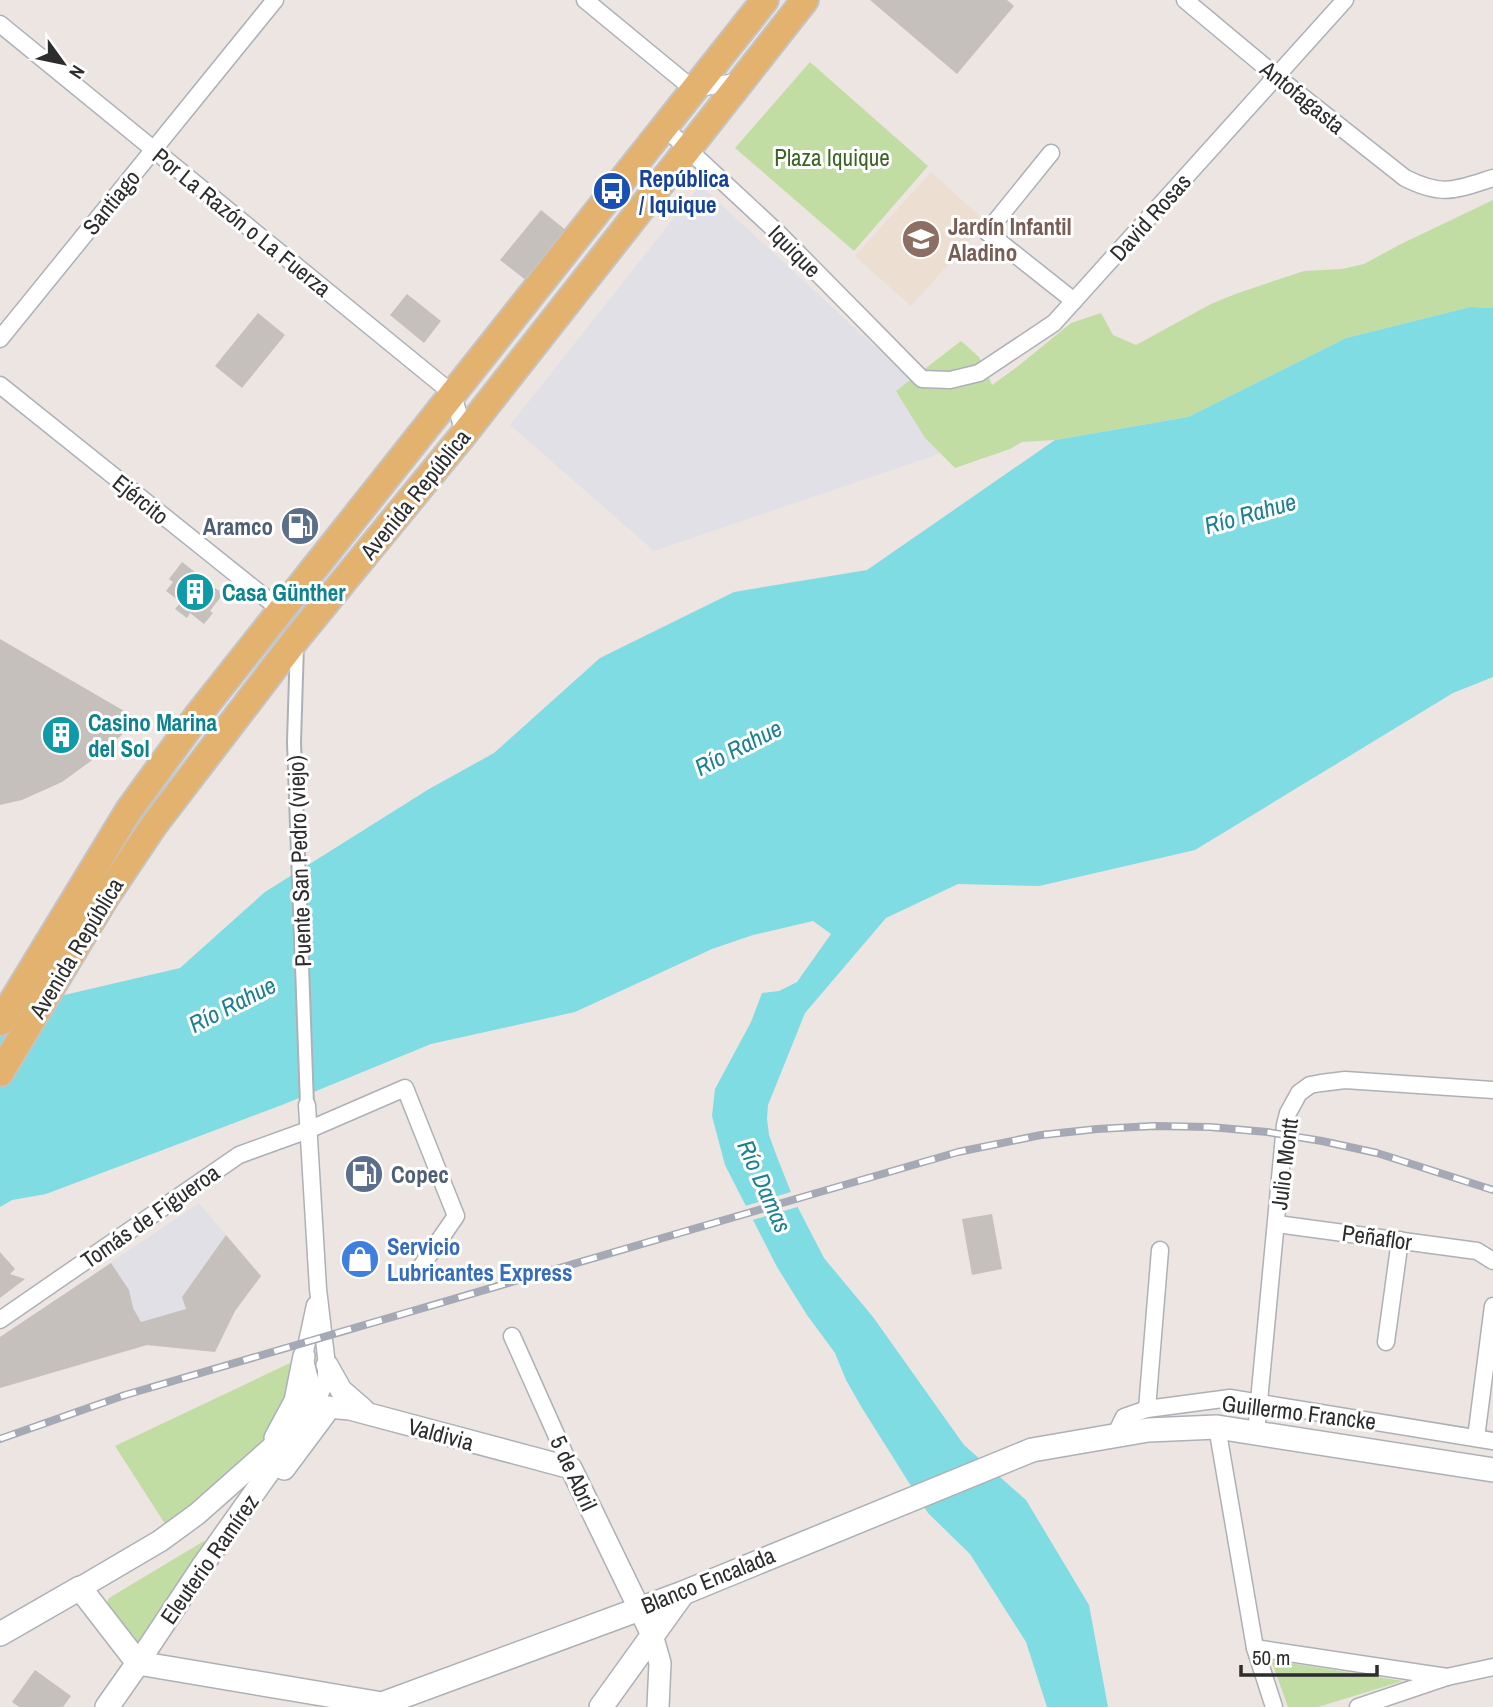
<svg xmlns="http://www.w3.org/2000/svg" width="1493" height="1707" viewBox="0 0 1493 1707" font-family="'Archivo Narrow',sans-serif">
<rect width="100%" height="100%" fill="#ede5e1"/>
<g fill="#e1e0e6">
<path d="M 700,185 L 977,441 L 654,551 L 510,425 Z"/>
<path d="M 199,1203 L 261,1276 L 235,1311 L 215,1352 L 147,1345 L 0,1388 L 0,1337 Z"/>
</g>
<path fill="#ecdfd2" d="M 931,172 L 986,222 L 911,306 L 855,256 Z"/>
<g fill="#c2dda3">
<path d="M 810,62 L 928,166 L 854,251 L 735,148 Z"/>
<path d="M 1493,200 L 1493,308 L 1470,307 L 1346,338 L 1188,417 L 1055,440 L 1022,442 L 1010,449 L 955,468 L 925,438 L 896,391 L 961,341 L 979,357 L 992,385 L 1017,367 L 1071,323 L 1101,313 L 1113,335 L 1136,345 L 1211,304 L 1238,293 L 1304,271 L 1342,269 L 1364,264 L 1399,245 Z"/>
<path d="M 290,1363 C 289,1371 291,1382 288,1390 C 272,1451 213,1488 167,1527 L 115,1446 Z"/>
<path d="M 204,1541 L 211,1548 L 139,1650 L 103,1613 L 109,1598 Z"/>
<path d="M 1271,1660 L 1403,1681 L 1318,1707 L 1288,1707 Z"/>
</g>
<path fill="#7fdce3" d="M 1470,307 L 1493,308 L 1493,677 L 1453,693 L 1195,850 L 1039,886 L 958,884 L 886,918 L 805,1013 L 768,1105 L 767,1119 L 769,1135 L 777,1157 L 794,1200 L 824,1258 L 873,1317 L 964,1445 L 1026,1500 L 1089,1605 L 1108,1707 L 1047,1707 L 1026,1642 L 970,1554 L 928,1513 L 862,1408 L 846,1380 L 835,1353 L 807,1315 L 777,1267 L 725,1165 L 712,1116 L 715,1089 L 751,1022 L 762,993 L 779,991 L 797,982 L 831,934 L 813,921 L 753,935 L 712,949 L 575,1012 L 431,1044 L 282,1105 L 46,1194 L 12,1200 L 0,1207 L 0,1010 L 180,968 L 265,892 L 429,789 L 494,753 L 600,658 L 734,592 L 867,570 L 1055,440 L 1188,417 L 1346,338 Z"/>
<path fill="#ede5e1" d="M 794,1191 L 801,1206 L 749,1221 L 742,1207 Z"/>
<g fill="#c6c0bc">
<path d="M 870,0 L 1007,0 L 1014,6 L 957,74 Z"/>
<path d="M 541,210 L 567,231 L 527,281 L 500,260 Z"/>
<path d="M 407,294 L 441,321 L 424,343 L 390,315 Z"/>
<path d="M 258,313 L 285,335 L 242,388 L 215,366 Z"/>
<path d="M 182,562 L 223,594 L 210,611 L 213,613 L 204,624 L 190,613 L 187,618 L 175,609 L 181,602 L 166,591 L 173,582 L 169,579 Z"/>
<path d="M 0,639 L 138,719 L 106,750 L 62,782 L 22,800 L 0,805 Z"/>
<path d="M 992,1214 L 1002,1269 L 972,1275 L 962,1219 Z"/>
<path d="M 226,1235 L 261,1276 L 235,1311 L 215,1352 L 147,1345 L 0,1388 L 0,1337 L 111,1263 L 129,1290 L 133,1308 L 141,1322 L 186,1309 L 182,1297 Z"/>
<path d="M 0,1252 L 15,1269 L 10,1274 L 25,1279 L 0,1298 Z"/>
<path d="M 35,1670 L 71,1696 L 63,1707 L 19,1707 L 12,1702 Z"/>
</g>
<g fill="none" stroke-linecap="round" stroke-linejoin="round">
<g stroke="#adb1b7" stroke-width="16">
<path id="pedestrian" d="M 297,644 L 294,742 L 307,1105"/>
</g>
<g stroke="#adb1b7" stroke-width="19">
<g id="minor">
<path d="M 585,0 L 693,89 L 741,81"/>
<path d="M 1185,0 L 1276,76 L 1405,178 C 1443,197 1455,190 1493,178"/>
<path d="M 0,24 L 453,394 L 464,434"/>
<path d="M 664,127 L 777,232 L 922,379 L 950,380 L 979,373 L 1054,323 L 1345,0"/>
<path d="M 1051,153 L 987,232 L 1074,301"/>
<path d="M 0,339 L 275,0"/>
<path d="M 0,385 L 282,611"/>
<path d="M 307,1105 L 318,1289 L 327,1365 L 325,1383 L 312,1412"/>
<path d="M 1277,1224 L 1477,1251 L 1493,1261"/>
<path d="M 0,1320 L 239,1155 L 308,1130 L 405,1088 L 456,1216 L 418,1271"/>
<path d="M 512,1336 L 571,1468"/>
<path d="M 1386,1342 L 1400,1240"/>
<path d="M 1147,1409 L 1160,1250"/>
<path d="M 312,1410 L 311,1384 L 304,1356 L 315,1305"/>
<path d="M 1217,1427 L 1255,1648 L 1274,1707"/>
<path d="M 1256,1433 L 1285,1125 L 1288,1113 L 1299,1093 L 1310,1085 L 1321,1083 L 1345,1080 L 1493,1090"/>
<path d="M 1119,1435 L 1119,1427 L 1124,1417 L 1147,1409 L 1230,1398 L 1493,1441"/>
<path d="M 1476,1438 L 1493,1306"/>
<path d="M 1255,1648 L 1447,1677"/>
<path d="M 1358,1707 L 1447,1677 L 1493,1667"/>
</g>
</g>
<g stroke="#adb1b7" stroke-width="24">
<g id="tertiary">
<path d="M 327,1365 L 341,1390 L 364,1410"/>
<path d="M 275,1438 L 295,1401 L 304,1356"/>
<path d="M 284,1469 L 325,1414"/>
<path d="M 80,1588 L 160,1541 L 197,1514 L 312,1412 L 327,1407 L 350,1409 L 571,1468 L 652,1635 L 660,1663 L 658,1707"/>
<path d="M 138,1663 L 203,1565 L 286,1448"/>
</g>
</g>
<g stroke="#adb1b7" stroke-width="26">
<g id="secondary">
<path d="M 0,1634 L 80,1588 L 138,1663 L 382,1704 L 683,1593 L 1032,1450 L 1148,1430 L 1217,1427 L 1493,1470"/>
<path d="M 107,1707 L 138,1663"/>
<path d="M 601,1707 L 683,1593"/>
</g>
</g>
<g stroke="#c4c4c4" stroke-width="30">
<g id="primary">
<path d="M 0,1022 L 129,810 L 198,715 L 765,0"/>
<path d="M 0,1073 L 105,898 L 154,825 L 297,638 L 464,434 L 805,0"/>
</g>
</g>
<use href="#pedestrian" stroke="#fff" stroke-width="12"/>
<use href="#minor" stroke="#fff" stroke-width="16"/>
<use href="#tertiary" stroke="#fff" stroke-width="21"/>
<use href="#secondary" stroke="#fff" stroke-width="23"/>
<use href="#primary" stroke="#e3b26f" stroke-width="26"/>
<g stroke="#a4a9b5" stroke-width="8">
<path id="rail" d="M 0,1439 L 125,1395 L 813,1194 L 958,1152 L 1041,1135 L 1097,1129 L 1154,1126 L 1210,1127 L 1267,1132 L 1322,1141 L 1377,1153 L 1493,1190"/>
</g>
<use href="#rail" stroke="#fff" stroke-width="5" stroke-dasharray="16" stroke-linecap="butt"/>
</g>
<defs>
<g id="bus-disc" transform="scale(2.0125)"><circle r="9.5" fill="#1a4fb4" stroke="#fff"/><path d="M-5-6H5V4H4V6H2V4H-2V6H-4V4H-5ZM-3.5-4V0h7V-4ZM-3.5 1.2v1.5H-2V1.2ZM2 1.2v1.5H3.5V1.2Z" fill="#fff"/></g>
<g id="school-disc" transform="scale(2.0125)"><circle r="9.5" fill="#8d6e63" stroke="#fff"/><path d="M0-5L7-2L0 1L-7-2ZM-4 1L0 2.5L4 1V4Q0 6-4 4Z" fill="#fff"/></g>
<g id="fuel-disc" transform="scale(2.0125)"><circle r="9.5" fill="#5c6f8a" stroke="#fff"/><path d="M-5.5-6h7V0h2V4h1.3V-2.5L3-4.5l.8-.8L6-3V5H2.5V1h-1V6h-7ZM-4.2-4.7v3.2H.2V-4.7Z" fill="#fff"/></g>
<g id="building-disc" transform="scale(2.0125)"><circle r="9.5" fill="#0f9aa8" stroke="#fff"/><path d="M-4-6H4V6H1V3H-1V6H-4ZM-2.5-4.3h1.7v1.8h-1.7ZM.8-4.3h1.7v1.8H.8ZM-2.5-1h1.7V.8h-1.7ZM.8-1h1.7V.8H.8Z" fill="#fff"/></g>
<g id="shop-disc" transform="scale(2.0125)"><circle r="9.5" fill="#3f7fe0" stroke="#fff"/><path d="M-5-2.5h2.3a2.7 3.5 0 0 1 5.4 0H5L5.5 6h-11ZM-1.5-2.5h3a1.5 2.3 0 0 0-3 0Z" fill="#fff"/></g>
</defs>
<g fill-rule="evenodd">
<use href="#bus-disc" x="612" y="191"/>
<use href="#school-disc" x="921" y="239"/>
<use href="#fuel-disc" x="300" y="526"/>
<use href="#building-disc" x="195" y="592"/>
<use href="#building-disc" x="61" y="735"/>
<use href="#fuel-disc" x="364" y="1174"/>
<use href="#shop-disc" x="360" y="1259"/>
</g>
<g text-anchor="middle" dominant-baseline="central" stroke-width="6" stroke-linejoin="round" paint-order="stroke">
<g font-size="23" fill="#2d2d2d" stroke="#fff">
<text transform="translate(1303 97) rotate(39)">Antofagasta</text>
<text transform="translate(111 202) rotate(-51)">Santiago</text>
<text transform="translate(1150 217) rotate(-48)">David Rosas</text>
<text transform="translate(242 222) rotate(39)">Por La Razón o La Fuerza</text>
<text transform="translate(795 251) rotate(45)">Iquique</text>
<text transform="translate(415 494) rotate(-51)">Avenida República</text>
<text transform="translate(141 499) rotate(39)">Ejército</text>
<text transform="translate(299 861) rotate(-92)">Puente San Pedro (viejo)</text>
<text transform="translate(76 948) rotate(-59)">Avenida República</text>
<text transform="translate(1284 1164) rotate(-83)">Julio Montt</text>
<text transform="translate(150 1216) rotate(-35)">Tomás de Figueroa</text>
<text transform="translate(1377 1237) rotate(8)">Peñaflor</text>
<text transform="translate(1299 1412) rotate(7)">Guillermo Francke</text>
<text transform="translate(441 1434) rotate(15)">Valdivia</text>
<text transform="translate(574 1473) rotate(65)">5 de Abril</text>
<text transform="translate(209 1559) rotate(-55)">Eleuterio Ramírez</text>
<text transform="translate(708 1580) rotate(-22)">Blanco Encalada</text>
</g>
<g font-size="23" fill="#3c6423" stroke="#fff">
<text x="832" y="157">Plaza Iquique</text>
</g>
<g font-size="23" font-weight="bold" fill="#164399" stroke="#fff" text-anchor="start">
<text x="639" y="178">República<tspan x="639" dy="26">/ Iquique</tspan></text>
</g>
<g font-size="23" font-weight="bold" fill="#785e54" stroke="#fff" text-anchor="start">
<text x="948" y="226">Jardín Infantil<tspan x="948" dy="26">Aladino</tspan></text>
</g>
<g font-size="23" font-weight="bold" fill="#4e5e75" stroke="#fff" text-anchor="end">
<text x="273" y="526">Aramco</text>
<text x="391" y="1174" text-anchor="start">Copec</text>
</g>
<g font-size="23" font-weight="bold" fill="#0d838f" stroke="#fff" text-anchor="start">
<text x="222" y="592">Casa Günther</text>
<text x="88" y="722">Casino Marina<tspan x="88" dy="26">del Sol</tspan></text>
</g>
<g font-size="23" font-weight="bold" fill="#366cbe" stroke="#fff" text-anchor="start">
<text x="387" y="1246">Servicio<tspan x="387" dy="26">Lubricantes Express</tspan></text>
</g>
<g font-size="24" font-style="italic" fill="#1c8092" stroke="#fff">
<text transform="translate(1250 513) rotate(-16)">Río Rahue</text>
<text transform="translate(738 747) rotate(-27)">Río Rahue</text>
<text transform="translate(232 1004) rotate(-27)">Río Rahue</text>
<text transform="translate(765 1186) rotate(66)">Río Damas</text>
</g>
</g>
<g transform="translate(63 63) rotate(123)" stroke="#ffffff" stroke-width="5" paint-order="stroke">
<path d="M0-5L12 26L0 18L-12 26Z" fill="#2d2d2d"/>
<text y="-10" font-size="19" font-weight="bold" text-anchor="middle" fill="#2d2d2d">N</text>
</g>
<path d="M1241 1665v10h136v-10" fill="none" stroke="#2d2d2d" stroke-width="3.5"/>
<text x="1252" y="1665" font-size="21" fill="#2d2d2d" stroke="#ffffff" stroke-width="5" paint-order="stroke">50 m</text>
</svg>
